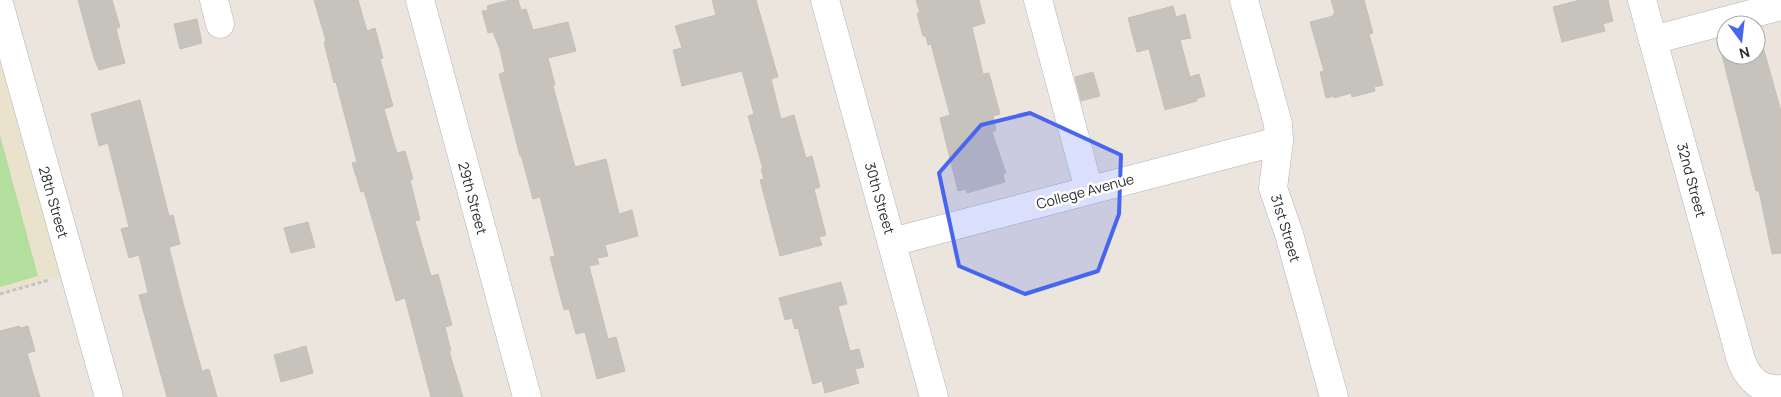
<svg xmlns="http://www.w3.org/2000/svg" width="1781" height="397" viewBox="0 0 1781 397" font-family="Manrope,sans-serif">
<rect width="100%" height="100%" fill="#ebe5dd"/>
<path fill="#ebe2cd" d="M 0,55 L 61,276 L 0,293 Z"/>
<path fill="#b3de9d" d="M 0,135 L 38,276 L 0,287 Z"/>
<g fill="#c6c2bc" stroke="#c6c1b7">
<path d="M 78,0 L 112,0 L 120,27 L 116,29 L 125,63 L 99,70 L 94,58 Z"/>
<path d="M 314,0 L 358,0 L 367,31 L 375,28 L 383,58 L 380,59 L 393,106 L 384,109 L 395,147 L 397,153 L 405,151 L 413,179 L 410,180 L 420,220 L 415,221 L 431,276 L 438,274 L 452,325 L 445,327 L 451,351 L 449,351 L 463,397 L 431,397 L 405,298 L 396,301 L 364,191 L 361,192 L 352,163 L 357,162 L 336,82 L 334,83 L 324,42 L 326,41 Z"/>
<path d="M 509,0 L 518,0 L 521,10 L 526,9 L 533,30 L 568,22 L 576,51 L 548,58 L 555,85 L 553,86 L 575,167 L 606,159 L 619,214 L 632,210 L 638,236 L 605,245 L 608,256 L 597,258 L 599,264 L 589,266 L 608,339 L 616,337 L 625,371 L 597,379 L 585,332 L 576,334 L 569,309 L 564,310 L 550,257 L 555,256 L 540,197 L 533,199 L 521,155 L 520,156 L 499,74 L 505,72 L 500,50 L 493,32 L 488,33 L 482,11 L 488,10 L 487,6 Z"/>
<path d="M 712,0 L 756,0 L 778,77 L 771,79 L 781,119 L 794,115 L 806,158 L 812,156 L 820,187 L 814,189 L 826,235 L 819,237 L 822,245 L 780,256 L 760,180 L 764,179 L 761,169 L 763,169 L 748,116 L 754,114 L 742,71 L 682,86 L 673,50 L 682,48 L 675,26 L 716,15 Z"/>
<path d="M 916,0 L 979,0 L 985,23 L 972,27 L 983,74 L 989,73 L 1000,114 L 993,116 L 996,130 L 992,132 L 1006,173 L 1003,174 L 1005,182 L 967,193 L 966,189 L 958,191 L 940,118 L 950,115 L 931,44 L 928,45 L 926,36 L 923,36 L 917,13 L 920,13 Z"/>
<path d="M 1331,0 L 1364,0 L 1373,33 L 1369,34 L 1383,85 L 1374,87 L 1375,91 L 1352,97 L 1351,93 L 1334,98 L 1334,96 L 1326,98 L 1320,72 L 1324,71 L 1310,22 L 1333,16 L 1333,14 L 1335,14 Z"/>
<path d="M 1580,0 L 1608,0 L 1613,21 L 1603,24 L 1605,31 L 1562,42 L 1553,7 Z"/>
<path d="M 1173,6 L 1176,17 L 1185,14 L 1191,38 L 1180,40 L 1190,77 L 1199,74 L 1205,96 L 1196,99 L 1197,101 L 1165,110 L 1149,49 L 1137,52 L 1128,18 Z"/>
<path d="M 197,19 L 202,43 L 180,49 L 174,24 Z"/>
<path d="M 1760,36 L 1781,111 L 1781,253 L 1772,254 L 1759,191 L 1756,191 L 1720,47 L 1726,45 L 1726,55 L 1756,55 L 1756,37 Z"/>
<path d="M 1093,72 L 1100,96 L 1081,101 L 1075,77 Z"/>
<path d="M 140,100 L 169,216 L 173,215 L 180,244 L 169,247 L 183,303 L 202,371 L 209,369 L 217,397 L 167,397 L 139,295 L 148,293 L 139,255 L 129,258 L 121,229 L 129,227 L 108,143 L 99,146 L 91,114 Z"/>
<path d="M 308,222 L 315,247 L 291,253 L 284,228 Z"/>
<path d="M 841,282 L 847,304 L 838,306 L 850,351 L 859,349 L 864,367 L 855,369 L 859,383 L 825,393 L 822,381 L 813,384 L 798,328 L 795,329 L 792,318 L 785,320 L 779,298 Z"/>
<path d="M 19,326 L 20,328 L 28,326 L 35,351 L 27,353 L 40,397 L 0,397 L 0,331 Z"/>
<path d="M 306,346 L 313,373 L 281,382 L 274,355 Z"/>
</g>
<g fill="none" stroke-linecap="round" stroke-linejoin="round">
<g stroke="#b0b3bd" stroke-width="29">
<g id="minor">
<path d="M 214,0 L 220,24"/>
<path d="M 420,0 L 527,397"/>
<path d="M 825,0 L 934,397"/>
<path d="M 1038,0 L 1089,190"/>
<path d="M 1244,0 L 1278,124 L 1279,141 L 1273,188 L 1289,234 L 1334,397"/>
<path d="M 1642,0 L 1741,360 C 1748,378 1759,391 1781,389"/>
<path d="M 0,7 L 109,397"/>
<path d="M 1653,40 L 1781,6"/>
<path d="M 892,242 L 1279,141"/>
</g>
</g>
<path stroke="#c3c3c3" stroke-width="3" stroke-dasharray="4 2.5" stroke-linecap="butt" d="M 0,294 L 49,280"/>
<use href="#minor" stroke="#fff" stroke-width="28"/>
</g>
<path fill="#4866ed" fill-opacity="0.2" stroke="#4866ed" stroke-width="4" stroke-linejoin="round" d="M 1030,113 L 1121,155 L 1119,214 L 1098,271 L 1025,294 L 959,266 L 939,173 L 981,125 Z"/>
<g text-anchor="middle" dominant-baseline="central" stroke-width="5" stroke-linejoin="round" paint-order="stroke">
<g font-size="14" fill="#2a2a2a" stroke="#fff">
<text transform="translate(1692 180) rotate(75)">32nd Street</text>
<text transform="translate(1085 191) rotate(-15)">College Avenue</text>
<text transform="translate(473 198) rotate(75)">29th Street</text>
<text transform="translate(880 198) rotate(74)">30th Street</text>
<text transform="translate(54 202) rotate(74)">28th Street</text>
<text transform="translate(1286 228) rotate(73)">31st Street</text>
</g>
</g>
<g transform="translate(1741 40) rotate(165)"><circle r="24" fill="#ffffff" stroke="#aaaaaa"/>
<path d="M0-4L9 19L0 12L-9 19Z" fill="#4866ed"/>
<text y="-8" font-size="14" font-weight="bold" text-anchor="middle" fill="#2a2a2a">N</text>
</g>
</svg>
